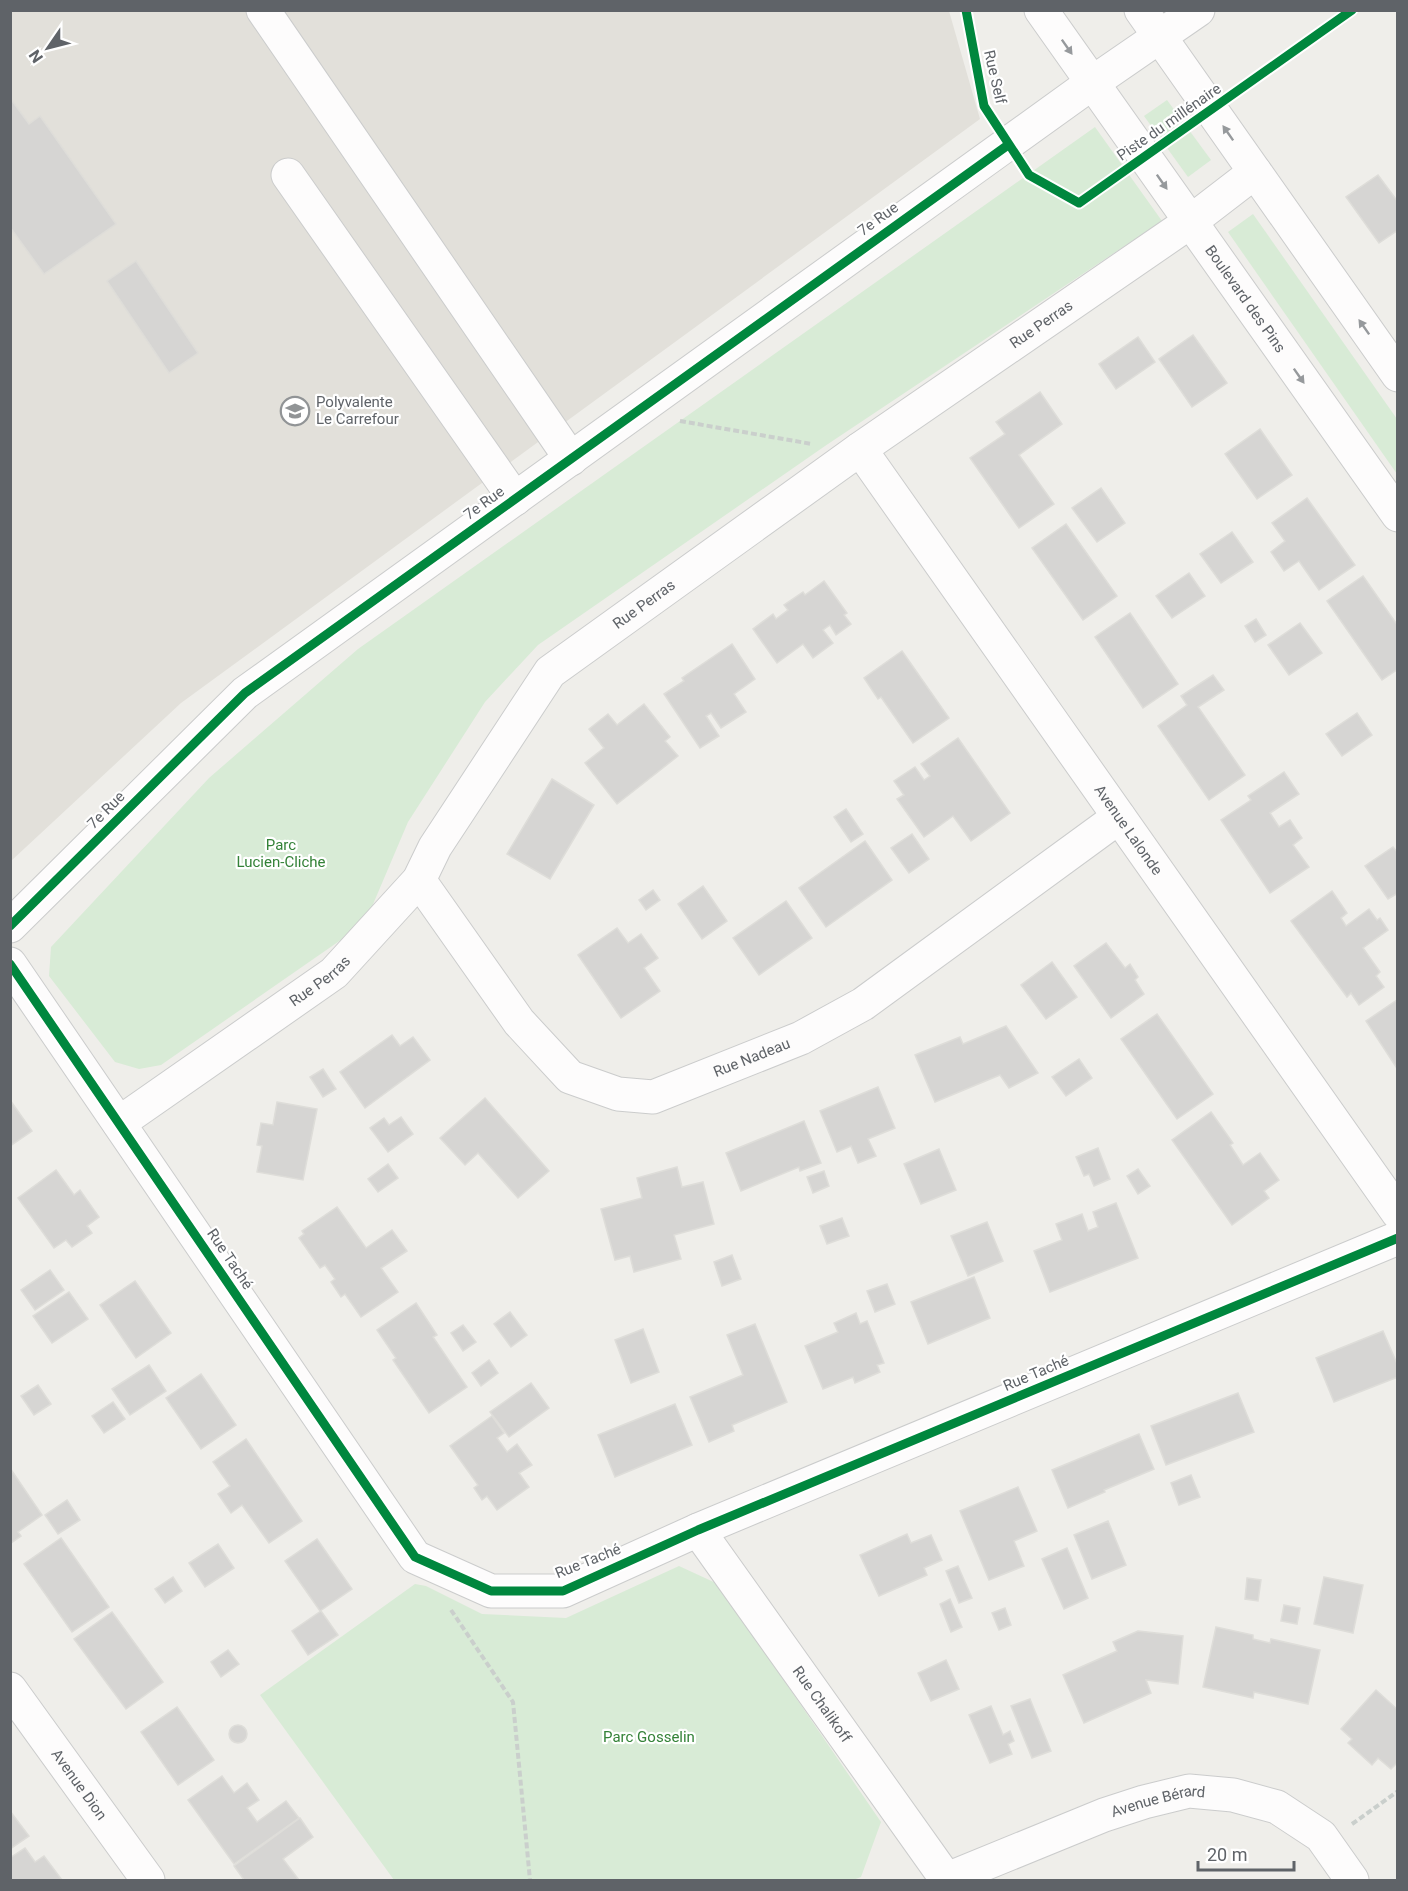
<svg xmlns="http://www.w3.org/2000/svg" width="1408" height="1891" viewBox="0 0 1408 1891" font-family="Roboto,sans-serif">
<rect width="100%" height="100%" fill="#efeeea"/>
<path fill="#e2e0da" d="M 11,11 L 949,11 L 980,119 L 181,703 L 11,861 Z"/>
<g fill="#d8ebd6">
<path d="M 1167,100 L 1211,160 L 1188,177 L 1144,116 Z"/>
<path d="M 1095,127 L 1162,221 L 825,446 L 538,645 L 485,702 L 408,822 L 371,909 L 348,935 L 161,1065 L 139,1069 L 115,1062 L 49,976 L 51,947 L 209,778 L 358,649 Z"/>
<path d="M 1253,214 L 1397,419 L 1397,474 L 1228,232 Z"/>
<path d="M 679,1566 L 718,1584 L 881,1822 L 861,1877 L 853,1880 L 394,1880 L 260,1695 L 415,1584 L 426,1586 L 482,1614 L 566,1618 Z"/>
</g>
<g fill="#d6d5d3" stroke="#deddd9" stroke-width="1.5">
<path d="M 10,98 L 29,124 L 40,116 L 116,224 L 44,274 L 10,227 Z"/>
<path d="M 1378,175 L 1398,202 L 1398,230 L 1379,243 L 1346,197 Z"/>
<path d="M 136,261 L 198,353 L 169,373 L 107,281 Z"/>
<path d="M 1193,335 L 1227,383 L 1192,407 L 1159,359 Z"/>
<path d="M 1138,337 L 1155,362 L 1116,389 L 1099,364 Z"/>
<path d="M 1040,392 L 1062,424 L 1019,455 L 1054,504 L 1019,528 L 970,458 L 1005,434 L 996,422 Z"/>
<path d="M 1260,429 L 1292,475 L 1257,499 L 1225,454 Z"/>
<path d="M 1101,488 L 1125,523 L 1097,542 L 1072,508 Z"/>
<path d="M 1307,498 L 1355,565 L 1319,590 L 1299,561 L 1284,571 L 1271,552 L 1285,541 L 1272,523 Z"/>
<path d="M 1066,524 L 1117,596 L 1083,620 L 1032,548 Z"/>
<path d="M 1232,532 L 1253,562 L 1221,583 L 1200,554 Z"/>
<path d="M 1189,573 L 1205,596 L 1172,618 L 1156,596 Z"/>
<path d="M 1363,576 L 1398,626 L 1398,669 L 1382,680 L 1327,601 Z"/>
<path d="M 824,581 L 847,613 L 844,615 L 851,624 L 836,635 L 830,625 L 823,630 L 833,643 L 813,658 L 803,644 L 777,663 L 753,629 L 773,614 L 776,619 L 788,610 L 784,605 L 803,592 L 805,595 Z"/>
<path d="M 1130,613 L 1178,684 L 1143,708 L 1095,637 Z"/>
<path d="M 1256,619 L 1266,635 L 1255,642 L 1245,626 Z"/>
<path d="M 1300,623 L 1322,653 L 1289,675 L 1268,645 Z"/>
<path d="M 732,644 L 755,679 L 734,694 L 746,712 L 721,728 L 711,713 L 706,716 L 719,736 L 700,748 L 664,694 L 684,681 L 682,678 Z"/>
<path d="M 902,651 L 949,718 L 913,743 L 881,697 L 878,699 L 864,678 Z"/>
<path d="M 1213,675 L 1224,690 L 1198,707 L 1245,775 L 1209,800 L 1158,726 L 1187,705 L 1181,696 Z"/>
<path d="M 644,704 L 670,737 L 665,741 L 678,756 L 617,804 L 585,763 L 604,748 L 589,729 L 608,714 L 617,725 Z"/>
<path d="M 1357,713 L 1372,735 L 1342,756 L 1326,734 Z"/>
<path d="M 958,738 L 1010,813 L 971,841 L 953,816 L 924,837 L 897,799 L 904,795 L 894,781 L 915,767 L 924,780 L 930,776 L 921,764 Z"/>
<path d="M 1284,772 L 1299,794 L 1270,813 L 1279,827 L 1290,820 L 1302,838 L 1293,845 L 1309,867 L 1270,893 L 1221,820 L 1251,800 L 1248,796 Z"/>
<path d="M 552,779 L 594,805 L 550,879 L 507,854 Z"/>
<path d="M 846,809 L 863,834 L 851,842 L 834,817 Z"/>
<path d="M 912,834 L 929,859 L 909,873 L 891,848 Z"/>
<path d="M 865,841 L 892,880 L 826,927 L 799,888 Z"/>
<path d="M 1393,847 L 1398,853 L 1398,893 L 1388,899 L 1365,866 Z"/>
<path d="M 703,886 L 727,921 L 702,939 L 678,904 Z"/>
<path d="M 653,890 L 660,900 L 646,910 L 639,900 Z"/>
<path d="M 1332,891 L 1347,913 L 1341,918 L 1346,926 L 1369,909 L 1377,920 L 1380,918 L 1388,930 L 1363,948 L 1380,972 L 1376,976 L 1384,987 L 1359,1005 L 1351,993 L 1347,997 L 1291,921 Z"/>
<path d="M 786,901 L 812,938 L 759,975 L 733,938 Z"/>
<path d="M 617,928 L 628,943 L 641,934 L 658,958 L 644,968 L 660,991 L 621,1018 L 578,955 Z"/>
<path d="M 1106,943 L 1125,968 L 1130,964 L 1138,977 L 1135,980 L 1144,994 L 1111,1018 L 1074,966 Z"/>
<path d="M 1052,962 L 1077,997 L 1046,1019 L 1021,985 Z"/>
<path d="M 1397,1000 L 1398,1001 L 1398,1070 L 1366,1021 Z"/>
<path d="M 1157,1014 L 1213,1094 L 1177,1119 L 1121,1039 Z"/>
<path d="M 1006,1026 L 1038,1073 L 1009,1088 L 1000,1075 L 935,1102 L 915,1055 L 960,1037 L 963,1044 Z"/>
<path d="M 392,1035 L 400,1046 L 413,1037 L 430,1060 L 365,1108 L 340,1072 Z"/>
<path d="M 1079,1059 L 1092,1078 L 1066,1096 L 1052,1077 Z"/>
<path d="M 323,1069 L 336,1089 L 323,1097 L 310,1077 Z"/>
<path d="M 878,1087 L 895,1128 L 868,1139 L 876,1156 L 858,1163 L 851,1146 L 837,1152 L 820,1111 Z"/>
<path d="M 485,1098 L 549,1171 L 518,1198 L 478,1153 L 465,1165 L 440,1138 Z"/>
<path d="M 10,1100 L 32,1131 L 10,1146 Z"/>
<path d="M 277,1102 L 317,1109 L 303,1180 L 257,1172 L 262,1146 L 257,1145 L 261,1123 L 273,1125 Z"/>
<path d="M 1211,1112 L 1233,1143 L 1230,1145 L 1243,1165 L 1260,1153 L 1279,1180 L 1264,1191 L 1269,1198 L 1232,1225 L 1172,1140 Z"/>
<path d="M 401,1117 L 413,1134 L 388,1152 L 370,1128 L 384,1118 L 389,1125 Z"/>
<path d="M 804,1121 L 821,1163 L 800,1171 L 799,1167 L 741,1191 L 726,1153 Z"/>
<path d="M 1098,1148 L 1110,1179 L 1094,1186 L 1089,1174 L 1084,1176 L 1076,1157 Z"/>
<path d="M 939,1149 L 956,1190 L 921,1204 L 904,1164 Z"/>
<path d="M 388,1164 L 398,1178 L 378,1192 L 368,1179 Z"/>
<path d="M 677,1167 L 682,1187 L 703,1182 L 714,1224 L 674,1235 L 681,1259 L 634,1272 L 630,1256 L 615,1260 L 601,1209 L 642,1198 L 637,1178 Z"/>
<path d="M 1138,1169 L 1150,1186 L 1138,1194 L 1127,1176 Z"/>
<path d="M 56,1170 L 74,1195 L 80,1190 L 99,1217 L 87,1226 L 92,1233 L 72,1247 L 66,1240 L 54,1248 L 18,1198 Z"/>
<path d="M 824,1171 L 829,1186 L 813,1193 L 807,1177 Z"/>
<path d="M 1116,1203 L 1138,1258 L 1050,1292 L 1034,1251 L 1062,1240 L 1056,1224 L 1082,1214 L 1088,1231 L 1098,1227 L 1093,1212 Z"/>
<path d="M 337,1207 L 366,1248 L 392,1230 L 407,1251 L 381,1268 L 398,1292 L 361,1317 L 345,1294 L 341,1297 L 331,1282 L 335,1279 L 325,1265 L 320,1268 L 299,1238 L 304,1234 L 302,1231 Z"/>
<path d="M 842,1218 L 849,1236 L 827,1244 L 820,1226 Z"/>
<path d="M 987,1222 L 1003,1261 L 968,1276 L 951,1236 Z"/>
<path d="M 732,1255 L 741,1279 L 722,1286 L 714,1262 Z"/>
<path d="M 50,1270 L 64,1290 L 35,1310 L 21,1290 Z"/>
<path d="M 974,1277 L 990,1318 L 928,1344 L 911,1302 Z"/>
<path d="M 135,1281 L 171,1333 L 136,1358 L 100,1305 Z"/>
<path d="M 887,1284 L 895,1304 L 875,1312 L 867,1291 Z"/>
<path d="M 69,1292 L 88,1319 L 52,1343 L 33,1316 Z"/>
<path d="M 416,1303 L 437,1335 L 433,1337 L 467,1387 L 429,1413 L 393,1360 L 396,1358 L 377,1330 Z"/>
<path d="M 510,1312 L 527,1335 L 511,1347 L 494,1324 Z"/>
<path d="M 856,1313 L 860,1324 L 867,1321 L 884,1363 L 877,1365 L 880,1372 L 855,1383 L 853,1377 L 823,1389 L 805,1346 L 838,1332 L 834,1323 Z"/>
<path d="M 755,1324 L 787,1402 L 732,1425 L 734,1431 L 709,1442 L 690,1397 L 743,1375 L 727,1335 Z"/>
<path d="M 463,1325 L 476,1342 L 463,1351 L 451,1333 Z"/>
<path d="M 643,1329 L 659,1372 L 631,1383 L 615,1340 Z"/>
<path d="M 1383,1331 L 1398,1366 L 1398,1377 L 1334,1402 L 1316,1358 Z"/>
<path d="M 489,1360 L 498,1373 L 481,1386 L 472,1373 Z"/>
<path d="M 149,1365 L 166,1391 L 130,1415 L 112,1389 Z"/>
<path d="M 201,1374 L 236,1425 L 201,1449 L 166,1398 Z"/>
<path d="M 531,1383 L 549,1408 L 509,1437 L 490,1412 Z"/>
<path d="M 38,1385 L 51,1404 L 34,1415 L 21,1396 Z"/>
<path d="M 1238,1393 L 1254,1432 L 1166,1465 L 1151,1426 Z"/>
<path d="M 113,1402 L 125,1419 L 104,1433 L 92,1416 Z"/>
<path d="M 675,1404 L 692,1445 L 615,1477 L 598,1435 Z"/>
<path d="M 492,1416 L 504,1433 L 497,1438 L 507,1452 L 517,1444 L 532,1465 L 519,1473 L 529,1487 L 497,1510 L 487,1496 L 482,1500 L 474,1488 L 478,1485 L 450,1446 Z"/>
<path d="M 1139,1434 L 1154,1469 L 1104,1490 L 1105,1492 L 1068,1508 L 1052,1470 Z"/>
<path d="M 246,1439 L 302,1521 L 269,1543 L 242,1505 L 231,1513 L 218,1494 L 230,1486 L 213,1462 Z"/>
<path d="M 10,1468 L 42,1515 L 18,1532 L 21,1536 L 11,1543 Z"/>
<path d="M 1191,1475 L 1200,1497 L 1179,1505 L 1171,1483 Z"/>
<path d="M 1018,1487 L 1037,1531 L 1014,1541 L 1024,1566 L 989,1580 L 960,1511 Z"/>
<path d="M 67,1500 L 80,1520 L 58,1534 L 45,1515 Z"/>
<path d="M 1108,1521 L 1126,1565 L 1092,1579 L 1074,1535 Z"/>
<path d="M 907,1534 L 911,1543 L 931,1535 L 942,1560 L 924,1568 L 927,1575 L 879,1596 L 860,1555 Z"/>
<path d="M 61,1538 L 109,1607 L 72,1632 L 24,1564 Z"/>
<path d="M 317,1539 L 352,1589 L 320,1611 L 285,1561 Z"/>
<path d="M 218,1544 L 234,1568 L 205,1587 L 189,1563 Z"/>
<path d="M 1067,1548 L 1088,1598 L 1064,1609 L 1042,1559 Z"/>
<path d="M 958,1566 L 972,1598 L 959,1603 L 946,1571 Z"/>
<path d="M 173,1577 L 182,1591 L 165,1603 L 155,1589 Z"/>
<path d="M 1324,1577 L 1363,1585 L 1353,1633 L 1314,1624 Z"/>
<path d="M 1247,1578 L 1261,1580 L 1258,1601 L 1245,1599 Z"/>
<path d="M 950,1599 L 962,1627 L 951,1632 L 940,1604 Z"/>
<path d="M 1284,1605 L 1300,1608 L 1297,1624 L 1281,1621 Z"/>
<path d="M 1005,1608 L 1011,1625 L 999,1630 L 992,1613 Z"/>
<path d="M 321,1611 L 338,1635 L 308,1655 L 292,1631 Z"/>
<path d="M 112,1612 L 163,1682 L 126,1709 L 74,1639 Z"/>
<path d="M 1216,1627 L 1253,1635 L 1253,1639 L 1270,1643 L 1271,1639 L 1320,1650 L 1308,1704 L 1254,1692 L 1253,1698 L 1203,1687 Z"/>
<path d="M 1138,1631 L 1183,1636 L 1178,1684 L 1146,1680 L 1151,1693 L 1084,1723 L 1063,1675 L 1117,1651 L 1113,1642 Z"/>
<path d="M 228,1650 L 239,1664 L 221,1677 L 211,1662 Z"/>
<path d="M 946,1660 L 959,1689 L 931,1701 L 918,1673 Z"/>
<path d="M 1376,1690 L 1398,1710 L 1398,1762 L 1391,1769 L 1378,1758 L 1372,1765 L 1348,1743 L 1352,1739 L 1341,1729 Z"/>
<path d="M 1030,1699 L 1051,1751 L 1032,1758 L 1011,1706 Z"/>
<path d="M 991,1706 L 1003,1735 L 1010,1731 L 1014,1741 L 1008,1744 L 1012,1754 L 990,1763 L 969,1715 Z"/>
<path d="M 177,1707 L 214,1760 L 178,1785 L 141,1732 Z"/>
<circle cx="238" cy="1734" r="9"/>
<path d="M 222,1776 L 234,1793 L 247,1783 L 259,1800 L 247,1808 L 257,1822 L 286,1801 L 299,1818 L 234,1864 L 188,1800 Z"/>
<path d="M 10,1811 L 29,1836 L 10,1849 Z"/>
<path d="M 300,1818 L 313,1837 L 283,1859 L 299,1880 L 244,1880 L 234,1866 Z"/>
<path d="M 25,1848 L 35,1862 L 44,1856 L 62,1880 L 10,1880 L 10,1858 Z"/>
</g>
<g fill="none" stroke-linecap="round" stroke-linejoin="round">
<g stroke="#cbcccc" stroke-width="35">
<g id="minor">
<path d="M 263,10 L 571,459"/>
<path id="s1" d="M 1041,10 L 1398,515"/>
<path d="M 1141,10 L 1398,375"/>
<path d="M 288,175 L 515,499"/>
<path id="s2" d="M 860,449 L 1398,1213"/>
<path id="s3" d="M 419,880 L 519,1022 L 570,1077 L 618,1094 L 653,1097 L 801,1038 L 863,1004 L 1119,817"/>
<path d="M 10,926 L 245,693 L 1092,83 L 1198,10"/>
<path d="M 10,964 L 415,1557 L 491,1591 L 563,1591 L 698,1530 L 1398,1238"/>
<path id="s4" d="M 119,1123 L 334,973 L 419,880 L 435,847 L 550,672 L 860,449 L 1190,222 L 1255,172"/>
<path id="s5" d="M 698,1530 L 947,1880"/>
<path id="s6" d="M 10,1689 L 148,1880"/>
<path id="s7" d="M 945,1880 L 1104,1815 L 1144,1802 L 1189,1791 L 1233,1795 L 1277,1807 L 1321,1836 L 1352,1880"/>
</g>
</g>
<g stroke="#cacfcc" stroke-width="4" stroke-dasharray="6 3" stroke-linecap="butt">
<path d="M 680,421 L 812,444"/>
<path d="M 451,1610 L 513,1702 L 530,1880"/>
<path d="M 1352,1824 L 1398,1791"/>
</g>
<use href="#minor" stroke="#fdfcfc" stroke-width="33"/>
<g stroke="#fff" stroke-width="13">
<g id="cycleway">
<path d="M 966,10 L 984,106 L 1029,175 L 1079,203 L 1352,10"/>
<path d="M 10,926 L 245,693 L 1008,145"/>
<path d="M 10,964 L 415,1557 L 491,1591 L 563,1591 L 698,1530 L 1398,1238"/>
</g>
</g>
<use href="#cycleway" stroke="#00873e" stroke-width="9"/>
</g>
<defs><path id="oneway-solid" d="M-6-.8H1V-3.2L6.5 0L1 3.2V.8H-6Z" transform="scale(1.5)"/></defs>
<g fill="#96999c">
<use href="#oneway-solid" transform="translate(1067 47) rotate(55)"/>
<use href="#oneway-solid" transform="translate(1228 133) rotate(-125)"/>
<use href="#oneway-solid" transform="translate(1162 182) rotate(55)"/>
<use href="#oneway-solid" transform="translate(1364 327) rotate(-125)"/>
<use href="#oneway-solid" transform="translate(1299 376) rotate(55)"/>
</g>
<defs>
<g id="school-ring" transform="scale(1.5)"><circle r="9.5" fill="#fff" stroke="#919496" stroke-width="1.5"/><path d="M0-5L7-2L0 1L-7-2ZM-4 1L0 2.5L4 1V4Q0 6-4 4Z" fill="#919496"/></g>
</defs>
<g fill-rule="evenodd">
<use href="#school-ring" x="295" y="411"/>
</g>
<g text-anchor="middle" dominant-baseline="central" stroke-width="4.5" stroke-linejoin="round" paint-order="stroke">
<g font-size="15" fill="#5f6368" stroke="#fff">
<text transform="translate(995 77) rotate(77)">Rue Self</text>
<text transform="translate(1169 122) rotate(-35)">Piste du millénaire</text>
<text transform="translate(878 219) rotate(-36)">7e Rue</text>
<text stroke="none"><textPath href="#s1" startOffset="354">Boulevard des Pins</textPath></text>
<text stroke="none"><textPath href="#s4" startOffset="1236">Rue Perras</textPath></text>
<text transform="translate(484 503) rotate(-36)">7e Rue</text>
<text stroke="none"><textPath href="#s4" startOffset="750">Rue Perras</textPath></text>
<text transform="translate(106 810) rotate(-45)">7e Rue</text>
<text stroke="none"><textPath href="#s2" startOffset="466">Avenue Lalonde</textPath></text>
<text stroke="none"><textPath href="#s4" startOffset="246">Rue Perras</textPath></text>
<text stroke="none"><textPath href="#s3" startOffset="441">Rue Nadeau</textPath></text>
<text transform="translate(230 1259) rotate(56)">Rue Taché</text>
<text transform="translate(1036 1373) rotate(-23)">Rue Taché</text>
<text transform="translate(588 1561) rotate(-22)">Rue Taché</text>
<text stroke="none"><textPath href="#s5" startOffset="214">Rue Chalikoff</textPath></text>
<text stroke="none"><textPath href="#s6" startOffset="118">Avenue Dion</textPath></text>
<text stroke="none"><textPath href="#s7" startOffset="228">Avenue Bérard</textPath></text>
</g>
<g font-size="15" fill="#5f6368" stroke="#fff" text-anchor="start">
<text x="316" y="402">Polyvalente<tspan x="316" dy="17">Le Carrefour</tspan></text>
</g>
<g font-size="15" fill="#348238" stroke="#fff">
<text x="281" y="845">Parc<tspan x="281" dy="17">Lucien-Cliche</tspan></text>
<text x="649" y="1737">Parc Gosselin</text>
</g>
</g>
<rect width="1408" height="1891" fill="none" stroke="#5f6368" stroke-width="24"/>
<g transform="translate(48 48) rotate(235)" stroke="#ffffff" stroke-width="4.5" paint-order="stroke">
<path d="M0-4.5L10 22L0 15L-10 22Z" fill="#5f6368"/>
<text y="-9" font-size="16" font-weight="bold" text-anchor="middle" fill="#5f6368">N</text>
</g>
<path d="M1198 1861v9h96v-9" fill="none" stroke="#5f6368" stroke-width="3"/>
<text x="1207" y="1861" font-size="18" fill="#5f6368" stroke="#ffffff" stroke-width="4.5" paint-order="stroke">20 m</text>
</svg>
